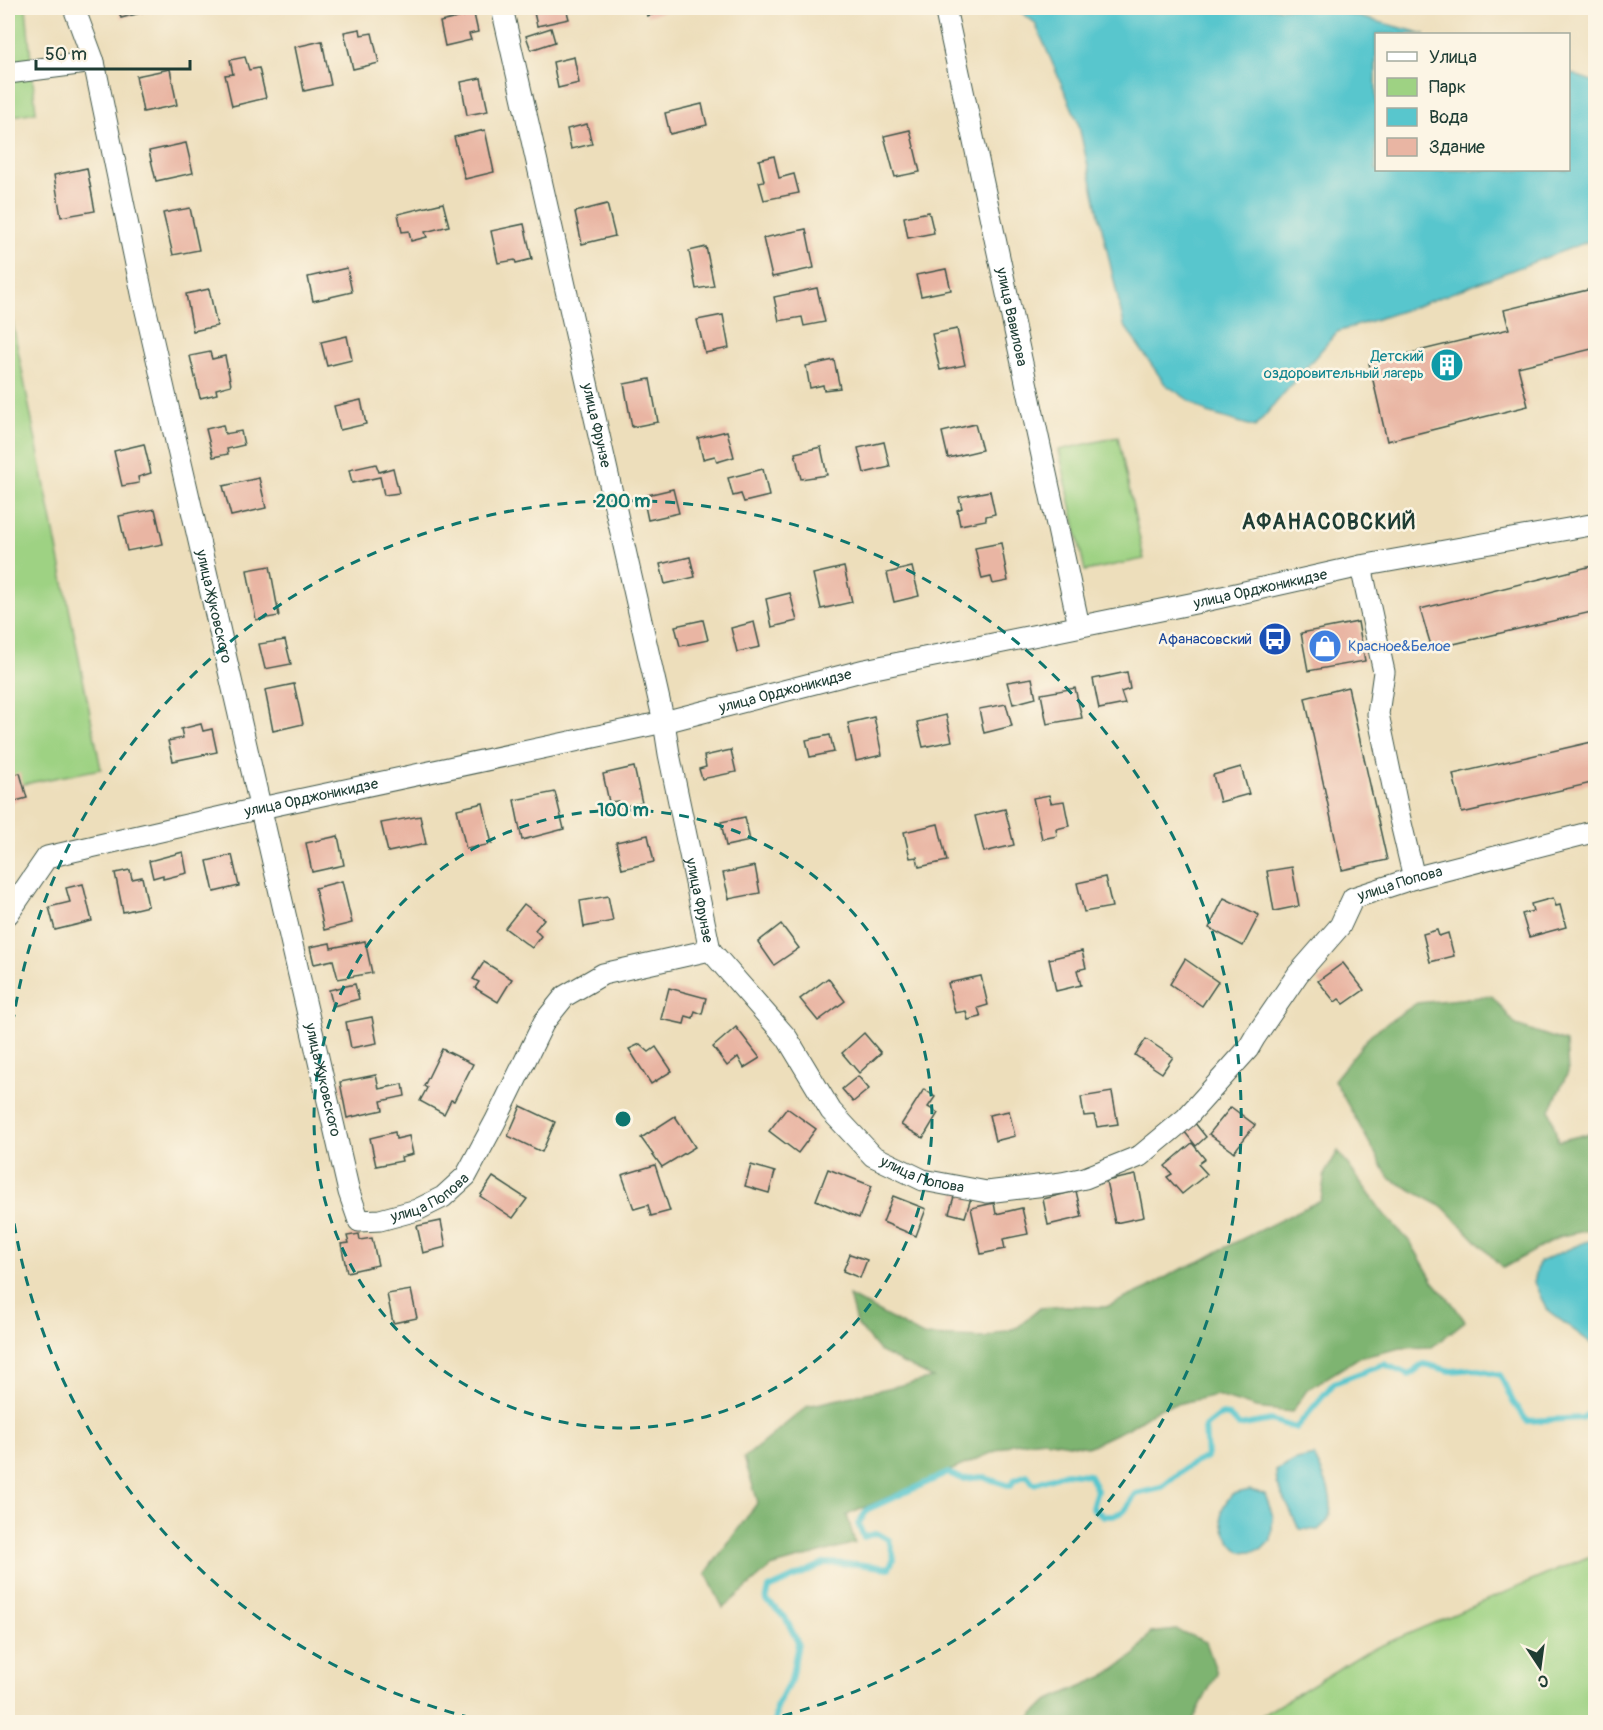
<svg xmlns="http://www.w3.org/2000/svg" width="1603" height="1730" viewBox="0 0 1603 1730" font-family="Pangolin,sans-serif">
<rect width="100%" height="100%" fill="#fcf5e5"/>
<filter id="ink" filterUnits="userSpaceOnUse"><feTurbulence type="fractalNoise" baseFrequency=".0167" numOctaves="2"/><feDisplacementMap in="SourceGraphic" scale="12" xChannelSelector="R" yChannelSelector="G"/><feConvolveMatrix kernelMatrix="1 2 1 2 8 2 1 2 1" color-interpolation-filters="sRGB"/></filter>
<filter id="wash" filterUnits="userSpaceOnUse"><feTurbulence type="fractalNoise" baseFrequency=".008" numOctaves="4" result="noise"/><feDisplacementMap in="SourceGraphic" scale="24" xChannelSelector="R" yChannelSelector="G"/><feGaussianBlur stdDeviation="1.35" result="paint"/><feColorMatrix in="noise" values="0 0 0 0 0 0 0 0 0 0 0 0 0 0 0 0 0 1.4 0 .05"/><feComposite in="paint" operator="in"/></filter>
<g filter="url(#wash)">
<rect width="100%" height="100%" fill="#eddebb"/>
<g fill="#9ed283" stroke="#5e885c" stroke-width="1.5">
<path d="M 8,8 L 26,8 L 36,112 L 8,117 Z"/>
<path d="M 8,300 L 101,769 L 8,787 Z"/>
<path d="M 1118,437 L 1144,559 L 1085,571 L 1059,450 Z"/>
<path d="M 1595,1554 L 1595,1722 L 1251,1722 L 1366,1652 Z"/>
</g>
<g fill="#7eb471" stroke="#4e7852" stroke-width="1.5">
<path d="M 1492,996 L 1516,1025 L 1566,1042 L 1568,1072 L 1550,1110 L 1558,1141 L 1596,1132 L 1595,1229 L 1561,1236 L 1503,1268 L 1443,1207 L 1389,1178 L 1334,1080 L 1371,1034 L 1417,1003 Z"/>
<path d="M 1338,1151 L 1383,1213 L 1411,1243 L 1433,1281 L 1452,1303 L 1465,1321 L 1432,1347 L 1401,1348 L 1358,1358 L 1307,1390 L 1292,1412 L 1256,1408 L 1216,1395 L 1159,1408 L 1130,1427 L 1088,1447 L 1044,1440 L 1012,1444 L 847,1515 L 855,1543 L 771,1567 L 723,1608 L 706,1573 L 758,1502 L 744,1458 L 808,1406 L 933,1378 L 880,1352 L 856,1323 L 849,1296 L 923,1336 L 985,1338 L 1018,1327 L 1040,1308 L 1066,1306 L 1106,1307 L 1148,1288 L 1175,1272 L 1205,1259 L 1232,1244 L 1321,1200 L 1325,1173 Z"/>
<path d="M 1177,1630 L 1206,1642 L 1217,1673 L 1192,1722 L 1026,1722 L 1047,1701 L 1107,1675 L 1137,1653 L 1150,1633 Z"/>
</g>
<g fill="#58c6cd" stroke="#3c8280" stroke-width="1.5">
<path d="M 1016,8 L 1325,8 L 1425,34 L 1376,34 L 1376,170 L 1568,170 L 1569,73 L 1595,82 L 1595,239 L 1417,306 L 1337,332 L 1255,427 L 1208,413 L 1165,384 L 1124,325 L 1078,122 L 1035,23 Z"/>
<path d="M 1595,1240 L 1596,1240 L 1595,1346 L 1546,1309 L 1534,1282 L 1539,1262 L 1585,1242 Z"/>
<path d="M 1314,1456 C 1323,1474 1337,1500 1328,1520 C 1326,1523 1321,1527 1318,1530 L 1299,1529 L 1277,1483 L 1276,1471 L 1296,1460 Z"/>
<path d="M 1250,1490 L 1265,1494 L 1273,1516 L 1271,1540 L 1261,1550 L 1241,1552 C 1229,1544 1220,1526 1222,1511 C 1223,1505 1228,1499 1232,1494 Z"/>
</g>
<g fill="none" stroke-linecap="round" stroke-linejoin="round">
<g stroke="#58c6cd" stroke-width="6">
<path d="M 741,1722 L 743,1722"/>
<path d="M 775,1722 L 776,1707 L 791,1680 L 798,1643 L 785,1617 L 766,1600 L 769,1589 L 825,1563 L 857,1564 L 889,1568 L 894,1558 L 889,1540 L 877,1533 L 864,1537 L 858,1524 L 868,1509 L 948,1473 L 963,1479 L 982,1477 L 1011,1486 L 1014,1480 L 1027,1475 L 1034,1484 L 1066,1473 L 1089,1475 L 1097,1490 L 1092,1508 L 1104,1516 L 1113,1516 L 1124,1511 L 1136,1494 L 1161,1488 L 1188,1466 L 1207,1457 L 1205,1427 L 1220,1415 L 1229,1416 L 1239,1426 L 1271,1420 L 1296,1428 L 1334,1383 L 1384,1364 L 1409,1375 L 1424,1364 L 1451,1371 L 1474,1369 L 1500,1375 L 1513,1402 L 1527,1421 L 1582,1418 L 1596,1409"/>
</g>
</g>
<g id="blocks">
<g fill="#e9b5a3">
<path d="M 118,8 L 152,8 L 152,10 L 121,18 Z"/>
<path d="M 533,8 L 566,8 L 569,19 L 537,26 Z"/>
<path d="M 645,8 L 664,8 L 665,11 L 647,16 Z"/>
<path d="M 474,14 L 478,32 L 469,34 L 471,40 L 445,46 L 440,22 Z"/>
<path d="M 551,28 L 555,42 L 531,50 L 526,36 Z"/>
<path d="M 360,29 L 361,35 L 372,33 L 379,63 L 353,69 L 344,32 Z"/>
<path d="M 322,41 L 331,85 L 304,91 L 295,47 Z"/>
<path d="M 245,57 L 249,70 L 259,68 L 266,98 L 232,106 L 225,75 L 233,74 L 230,60 Z"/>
<path d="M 574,57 L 579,83 L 558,88 L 553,62 Z"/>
<path d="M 170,69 L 177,105 L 143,112 L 136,76 Z"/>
<path d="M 481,78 L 488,111 L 467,115 L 461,82 Z"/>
<path d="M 702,104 L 707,125 L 670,134 L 665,113 Z"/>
<path d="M 587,124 L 592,144 L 571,149 L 567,129 Z"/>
<path d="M 485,130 L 494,172 L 465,179 L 454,137 Z"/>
<path d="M 910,130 L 920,172 L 895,177 L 884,136 Z"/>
<path d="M 186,143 L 193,173 L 156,181 L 149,151 Z"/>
<path d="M 774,156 L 779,178 L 794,174 L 799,193 L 764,200 L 759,182 L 764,181 L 759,160 Z"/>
<path d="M 87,168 L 95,211 L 61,217 L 54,175 Z"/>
<path d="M 443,203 L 449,226 L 425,232 L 427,237 L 411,241 L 409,231 L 402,232 L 398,214 Z"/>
<path d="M 607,204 L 615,236 L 582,244 L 575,212 Z"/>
<path d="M 190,208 L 199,250 L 173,255 L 163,213 Z"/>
<path d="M 929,212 L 934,233 L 908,238 L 904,217 Z"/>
<path d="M 524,224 L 532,259 L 516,263 L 515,260 L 498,263 L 491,231 Z"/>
<path d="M 806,229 L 814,268 L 772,277 L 763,238 Z"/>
<path d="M 706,247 L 714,286 L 696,289 L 689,251 Z"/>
<path d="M 347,268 L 352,292 L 313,301 L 308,277 Z"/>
<path d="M 946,269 L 951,290 L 921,296 L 916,275 Z"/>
<path d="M 817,288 L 825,322 L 804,326 L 802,317 L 779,321 L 774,297 Z"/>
<path d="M 1596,288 L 1596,348 L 1518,367 L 1528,406 L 1387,441 L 1369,363 L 1509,329 L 1504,310 Z"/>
<path d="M 209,289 L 217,326 L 193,331 L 186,294 Z"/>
<path d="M 723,315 L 729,348 L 705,353 L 697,320 Z"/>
<path d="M 957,329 L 965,365 L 940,370 L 932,334 Z"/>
<path d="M 347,336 L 352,360 L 327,366 L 321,342 Z"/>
<path d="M 210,352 L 212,359 L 225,356 L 231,385 L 216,389 L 217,394 L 200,398 L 190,356 Z"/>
<path d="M 834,360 L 840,388 L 824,390 L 823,385 L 810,388 L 806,366 Z"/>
<path d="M 650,379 L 658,422 L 632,427 L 624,384 Z"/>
<path d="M 361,400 L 366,424 L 340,430 L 334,406 Z"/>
<path d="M 975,424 L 982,450 L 948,458 L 942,432 Z"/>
<path d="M 223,425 L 225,434 L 241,431 L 244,445 L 227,449 L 228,454 L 213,457 L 206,429 Z"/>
<path d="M 727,431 L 734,457 L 717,462 L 715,456 L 703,459 L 698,438 Z"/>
<path d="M 884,442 L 890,467 L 864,473 L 858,448 Z"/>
<path d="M 144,444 L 151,473 L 138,477 L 139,483 L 122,486 L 114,451 Z"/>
<path d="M 821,447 L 827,475 L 801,479 L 795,453 Z"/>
<path d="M 376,464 L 379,472 L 393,468 L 399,493 L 384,495 L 380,477 L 352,483 L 349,470 Z"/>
<path d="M 763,469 L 769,496 L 744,502 L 741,494 L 733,496 L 728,478 Z"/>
<path d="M 259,478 L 266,508 L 231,516 L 223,486 Z"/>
<path d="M 673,489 L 679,513 L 648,520 L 643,496 Z"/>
<path d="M 990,491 L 995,514 L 986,516 L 986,520 L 960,525 L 957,510 L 962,508 L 959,497 Z"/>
<path d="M 155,509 L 163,544 L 127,551 L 119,516 Z"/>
<path d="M 1001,543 L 1008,581 L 993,584 L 991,577 L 982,579 L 975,548 Z"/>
<path d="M 690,557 L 695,577 L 665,584 L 660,564 Z"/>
<path d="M 1596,565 L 1596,611 L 1432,649 L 1420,609 Z"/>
<path d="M 270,566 L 279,616 L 256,620 L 247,570 Z"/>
<path d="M 844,567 L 852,602 L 821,609 L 813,574 Z"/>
<path d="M 912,567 L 919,596 L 894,602 L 887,573 Z"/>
<path d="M 790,593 L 797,621 L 772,627 L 766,599 Z"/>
<path d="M 703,620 L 708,640 L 680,646 L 675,626 Z"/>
<path d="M 754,622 L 760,647 L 737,652 L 731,628 Z"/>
<path d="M 1358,622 L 1365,661 L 1308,671 L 1301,633 Z"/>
<path d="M 285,640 L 291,664 L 265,669 L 259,644 Z"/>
<path d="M 1127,672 L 1130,689 L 1121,692 L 1125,704 L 1099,709 L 1093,679 Z"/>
<path d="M 1032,678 L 1036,698 L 1013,704 L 1007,682 Z"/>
<path d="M 294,684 L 303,724 L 273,731 L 265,690 Z"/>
<path d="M 1348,687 L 1387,860 L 1342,870 L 1305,698 Z"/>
<path d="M 1075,688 L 1082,718 L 1047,724 L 1041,694 Z"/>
<path d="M 1006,704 L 1012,726 L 984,733 L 979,709 Z"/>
<path d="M 946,715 L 952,741 L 923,747 L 917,722 Z"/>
<path d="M 874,717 L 882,755 L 856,761 L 848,723 Z"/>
<path d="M 201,724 L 203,731 L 212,729 L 217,752 L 173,761 L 168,741 L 183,738 L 181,729 Z"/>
<path d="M 830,735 L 834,752 L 810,757 L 806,740 Z"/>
<path d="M 1596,741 L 1596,782 L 1462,813 L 1453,774 Z"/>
<path d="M 731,750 L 736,772 L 702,779 L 699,769 L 706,767 L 704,756 Z"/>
<path d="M 634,767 L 642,803 L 620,807 L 618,801 L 609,802 L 603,774 Z"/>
<path d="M 1241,767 L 1249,794 L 1220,802 L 1213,775 Z"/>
<path d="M 20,773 L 27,798 L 8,803 L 8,776 Z"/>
<path d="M 555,792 L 564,829 L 522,840 L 514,800 Z"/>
<path d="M 1049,795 L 1051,803 L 1064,801 L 1069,826 L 1056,829 L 1057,836 L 1042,839 L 1033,798 Z"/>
<path d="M 483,803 L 492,844 L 466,849 L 457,809 Z"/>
<path d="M 1005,809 L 1014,845 L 984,852 L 975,816 Z"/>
<path d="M 420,816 L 426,844 L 388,852 L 381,823 Z"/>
<path d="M 745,817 L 750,841 L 726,846 L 721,822 Z"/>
<path d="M 938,824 L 947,861 L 919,867 L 917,857 L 910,858 L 904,832 Z"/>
<path d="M 648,835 L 654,862 L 622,869 L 616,842 Z"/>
<path d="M 338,836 L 344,865 L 312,872 L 306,843 Z"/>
<path d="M 183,852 L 187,873 L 163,879 L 163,875 L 153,878 L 149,861 Z"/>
<path d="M 232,855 L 239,886 L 214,892 L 207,861 Z"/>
<path d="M 755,866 L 760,893 L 729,899 L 723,873 Z"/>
<path d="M 1292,867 L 1299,906 L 1274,911 L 1267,871 Z"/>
<path d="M 130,870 L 132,879 L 142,877 L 148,906 L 123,912 L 115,873 Z"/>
<path d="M 1105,877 L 1112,907 L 1084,912 L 1077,883 Z"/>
<path d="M 342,881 L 352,923 L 324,930 L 315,888 Z"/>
<path d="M 83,884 L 92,921 L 55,930 L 49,907 L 70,902 L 66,888 Z"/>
<path d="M 608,896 L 613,921 L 584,927 L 580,901 Z"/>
<path d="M 1224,898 L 1259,915 L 1243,946 L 1209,928 Z"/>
<path d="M 1553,898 L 1556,906 L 1560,905 L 1566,927 L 1529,937 L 1522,914 L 1533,911 L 1531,904 Z"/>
<path d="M 524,904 L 544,919 L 535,930 L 541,936 L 532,948 L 505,928 Z"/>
<path d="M 781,924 L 799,948 L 774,965 L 758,942 Z"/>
<path d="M 1437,930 L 1439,936 L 1448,933 L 1454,956 L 1430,962 L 1423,934 Z"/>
<path d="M 365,941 L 372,973 L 338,979 L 333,960 L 314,964 L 310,947 L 330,943 L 331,948 Z"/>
<path d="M 1082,951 L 1086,968 L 1077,970 L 1081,985 L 1056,991 L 1049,959 Z"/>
<path d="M 1185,959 L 1218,982 L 1202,1006 L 1170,984 Z"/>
<path d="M 484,962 L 512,979 L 498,1002 L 475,988 L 479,982 L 473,979 Z"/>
<path d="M 1343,963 L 1364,990 L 1344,1004 L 1339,999 L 1335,1002 L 1318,981 Z"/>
<path d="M 981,976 L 988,1005 L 978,1008 L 981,1017 L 968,1020 L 966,1011 L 955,1013 L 948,983 Z"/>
<path d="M 828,978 L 845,1001 L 818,1021 L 800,999 Z"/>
<path d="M 355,984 L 359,999 L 333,1006 L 329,990 Z"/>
<path d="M 669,988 L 706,998 L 702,1014 L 695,1011 L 693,1018 L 686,1016 L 684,1024 L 661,1019 Z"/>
<path d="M 372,1017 L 377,1043 L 351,1048 L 346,1022 Z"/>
<path d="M 736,1027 L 760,1058 L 744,1068 L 738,1057 L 727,1066 L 713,1047 Z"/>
<path d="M 864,1033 L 881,1053 L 859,1073 L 842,1053 Z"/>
<path d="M 1146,1039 L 1173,1057 L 1162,1073 L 1135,1055 Z"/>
<path d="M 640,1044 L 649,1052 L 656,1047 L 672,1071 L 651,1084 L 629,1049 Z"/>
<path d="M 442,1049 L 473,1064 L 454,1101 L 451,1100 L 444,1114 L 420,1101 L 427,1088 L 424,1086 Z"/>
<path d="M 376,1075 L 379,1089 L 403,1084 L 405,1096 L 381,1101 L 383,1110 L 347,1118 L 340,1082 Z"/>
<path d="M 858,1076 L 869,1089 L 853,1102 L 842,1089 Z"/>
<path d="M 924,1089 L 935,1097 L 928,1107 L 938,1113 L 923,1138 L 901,1125 Z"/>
<path d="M 1112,1092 L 1118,1124 L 1097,1127 L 1094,1115 L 1084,1116 L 1081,1097 Z"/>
<path d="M 521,1106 L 555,1122 L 542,1152 L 508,1136 Z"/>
<path d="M 1231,1107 L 1255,1125 L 1234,1152 L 1209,1134 Z"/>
<path d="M 787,1108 L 816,1129 L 798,1153 L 769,1131 Z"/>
<path d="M 1009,1111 L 1015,1136 L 995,1141 L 989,1115 Z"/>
<path d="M 675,1116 L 695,1147 L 662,1167 L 641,1138 Z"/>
<path d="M 1194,1122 L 1206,1137 L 1196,1146 L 1184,1131 Z"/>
<path d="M 395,1132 L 396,1139 L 409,1136 L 413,1154 L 401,1157 L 402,1161 L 376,1166 L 370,1138 Z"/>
<path d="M 1192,1143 L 1205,1159 L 1198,1164 L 1207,1174 L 1182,1194 L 1167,1177 L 1172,1174 L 1165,1166 Z"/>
<path d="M 655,1165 L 670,1211 L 651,1216 L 648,1205 L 634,1209 L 622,1175 Z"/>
<path d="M 751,1165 L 775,1172 L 769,1193 L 745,1186 Z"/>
<path d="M 828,1169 L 872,1186 L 859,1218 L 816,1200 Z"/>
<path d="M 1136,1175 L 1144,1217 L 1115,1223 L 1106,1181 Z"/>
<path d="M 493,1177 L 527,1199 L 513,1218 L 480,1196 Z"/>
<path d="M 956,1190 L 972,1195 L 965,1217 L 949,1213 Z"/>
<path d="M 1076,1191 L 1082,1217 L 1048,1225 L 1043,1199 Z"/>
<path d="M 893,1196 L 926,1209 L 916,1236 L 883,1222 Z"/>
<path d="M 994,1203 L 996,1214 L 1022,1208 L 1028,1234 L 1003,1239 L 1005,1249 L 981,1254 L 971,1208 Z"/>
<path d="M 441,1221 L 446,1247 L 423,1253 L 417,1226 Z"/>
<path d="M 359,1234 L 360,1240 L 372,1238 L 378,1265 L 347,1272 L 341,1244 L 349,1243 L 347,1236 Z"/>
<path d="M 850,1254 L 867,1260 L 860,1278 L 843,1271 Z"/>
<path d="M 411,1290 L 417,1318 L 393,1323 L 387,1294 Z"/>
</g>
</g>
</g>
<g filter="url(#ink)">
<use href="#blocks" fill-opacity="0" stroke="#3e5548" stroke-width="1.5"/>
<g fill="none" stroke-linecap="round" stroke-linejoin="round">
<g stroke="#3e5548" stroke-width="23">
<g id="minor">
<path id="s1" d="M 74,8 L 94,62 L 143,298 L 349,1192 L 359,1221 L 380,1220 L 417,1210 L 443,1197 L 466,1176 L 495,1122 L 544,1022 L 565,996 L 603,974 L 710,950 L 787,1038 L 831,1111 L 873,1156 L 923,1180 L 987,1192 L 1062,1183 L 1085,1178 L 1140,1156 L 1186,1118 L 1248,1049 L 1255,1037 L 1298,974 L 1340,926 L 1353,898 L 1414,878 L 1596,831"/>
<path id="s2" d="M 502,8 L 664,722 L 669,754 L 710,950"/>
<path id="s3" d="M 945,8 L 1079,626"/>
<path d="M 8,73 L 94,62"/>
<path d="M 1361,566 L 1384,672 L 1378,714 L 1399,815 L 1414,878"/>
<path id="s4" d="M 8,914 L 47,857 L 261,808 L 664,722 L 865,670 L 1200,602 L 1361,566 L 1596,524"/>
</g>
</g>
<use href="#minor" stroke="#fff" stroke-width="21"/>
</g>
</g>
<g fill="none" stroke="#0f766e" stroke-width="3" stroke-dasharray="10 8">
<circle cx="623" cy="1119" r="309"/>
<path d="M489 1722A618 618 0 0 1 8 1178M8 1060A618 618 0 1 1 757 1722"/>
</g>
<defs>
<g id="building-disc" transform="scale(1.725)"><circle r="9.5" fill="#0f9aa8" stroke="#fcf5e5"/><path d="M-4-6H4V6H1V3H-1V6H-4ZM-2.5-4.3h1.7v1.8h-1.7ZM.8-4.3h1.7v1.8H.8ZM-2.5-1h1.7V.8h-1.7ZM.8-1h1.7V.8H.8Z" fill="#fff"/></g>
<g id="bus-disc" transform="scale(1.725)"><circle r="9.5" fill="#1a4fb4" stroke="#fcf5e5"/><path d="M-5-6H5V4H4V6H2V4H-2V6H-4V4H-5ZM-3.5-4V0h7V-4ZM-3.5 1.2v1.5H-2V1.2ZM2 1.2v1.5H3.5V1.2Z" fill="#fff"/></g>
<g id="shop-disc" transform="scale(1.725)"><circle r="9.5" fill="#3f7fe0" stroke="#fcf5e5"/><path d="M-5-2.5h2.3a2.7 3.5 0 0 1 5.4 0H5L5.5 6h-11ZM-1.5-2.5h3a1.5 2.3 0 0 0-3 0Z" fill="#fff"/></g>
</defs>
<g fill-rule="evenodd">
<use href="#building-disc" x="1447" y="365"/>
<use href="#bus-disc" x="1275" y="639"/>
<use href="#shop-disc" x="1325" y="646"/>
</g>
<g text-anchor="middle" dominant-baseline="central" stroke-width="5" stroke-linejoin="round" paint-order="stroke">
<g font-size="15" fill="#1f3d34" stroke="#fcf5e5">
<text stroke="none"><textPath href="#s3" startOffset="316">улица Вавилова</textPath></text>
<text stroke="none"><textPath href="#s2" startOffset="428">улица Фрунзе</textPath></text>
<text stroke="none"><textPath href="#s4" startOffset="1312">улица Орджоникидзе</textPath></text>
<text stroke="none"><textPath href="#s1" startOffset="615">улица Жуковского</textPath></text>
<text stroke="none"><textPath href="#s4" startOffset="826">улица Орджоникидзе</textPath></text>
<text stroke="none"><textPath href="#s4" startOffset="340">улица Орджоникидзе</textPath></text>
<text stroke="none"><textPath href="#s1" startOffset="2655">улица Попова</textPath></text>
<text stroke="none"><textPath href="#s2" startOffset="914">улица Фрунзе</textPath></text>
<text stroke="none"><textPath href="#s1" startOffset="1101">улица Жуковского</textPath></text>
<text stroke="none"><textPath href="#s1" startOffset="2043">улица Попова</textPath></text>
<text stroke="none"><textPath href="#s1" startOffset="1323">улица Попова</textPath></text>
</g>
<g font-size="15" fill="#0d838f" stroke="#fcf5e5" text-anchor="end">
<text x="1424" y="356">Детский<tspan x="1424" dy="17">оздоровительный лагерь</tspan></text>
</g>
<g font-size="15" fill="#164399" stroke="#fcf5e5" text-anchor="end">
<text x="1252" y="639">Афанасовский</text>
</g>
<g font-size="15" fill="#366cbe" stroke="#fcf5e5" text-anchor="start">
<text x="1348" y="646">Красное&amp;Белое</text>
</g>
<g font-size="21" font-weight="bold" letter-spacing="1.5" fill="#1f3d34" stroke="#fcf5e5">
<text x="1329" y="522">АФАНАСОВСКИЙ</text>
</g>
</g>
<circle cx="623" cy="1119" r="9" fill="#0f766e" stroke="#fcf5e5" stroke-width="3"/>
<g font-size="18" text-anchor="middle" font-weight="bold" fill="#0f766e" stroke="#fcf5e5" stroke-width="5" stroke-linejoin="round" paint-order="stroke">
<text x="623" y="507">200 m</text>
<text x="623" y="816">100 m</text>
</g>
<rect width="1603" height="1730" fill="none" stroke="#fcf5e5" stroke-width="30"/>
<rect x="1375" y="33" width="195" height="138" fill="#fcf5e5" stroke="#a4ab9e" stroke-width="1.5"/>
<rect x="1387" y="52" width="30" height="9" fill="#ffffff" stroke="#a4ab9e" stroke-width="1.5"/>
<text x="1429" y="63" font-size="18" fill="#1f3d34">Улица</text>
<rect x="1387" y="78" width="30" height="18" fill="#9ed283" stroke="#a4ab9e" stroke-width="1.5"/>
<text x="1429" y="93" font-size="18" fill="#1f3d34">Парк</text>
<rect x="1387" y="108" width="30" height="18" fill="#58c6cd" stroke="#a4ab9e" stroke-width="1.5"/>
<text x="1429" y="123" font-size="18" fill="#1f3d34">Вода</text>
<rect x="1387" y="138" width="30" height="18" fill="#e9b5a3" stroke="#a4ab9e" stroke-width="1.5"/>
<text x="1429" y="153" font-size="18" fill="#1f3d34">Здание</text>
<g transform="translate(1540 1667) rotate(167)" stroke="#fcf5e5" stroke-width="4.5" paint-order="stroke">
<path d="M0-4.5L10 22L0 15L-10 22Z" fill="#1f3d34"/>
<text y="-9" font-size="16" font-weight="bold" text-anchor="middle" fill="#1f3d34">С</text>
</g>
<path d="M36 60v9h154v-9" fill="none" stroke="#1f3d34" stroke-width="3"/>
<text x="45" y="60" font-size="18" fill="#1f3d34" stroke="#fcf5e5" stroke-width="4.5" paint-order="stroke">50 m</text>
</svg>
